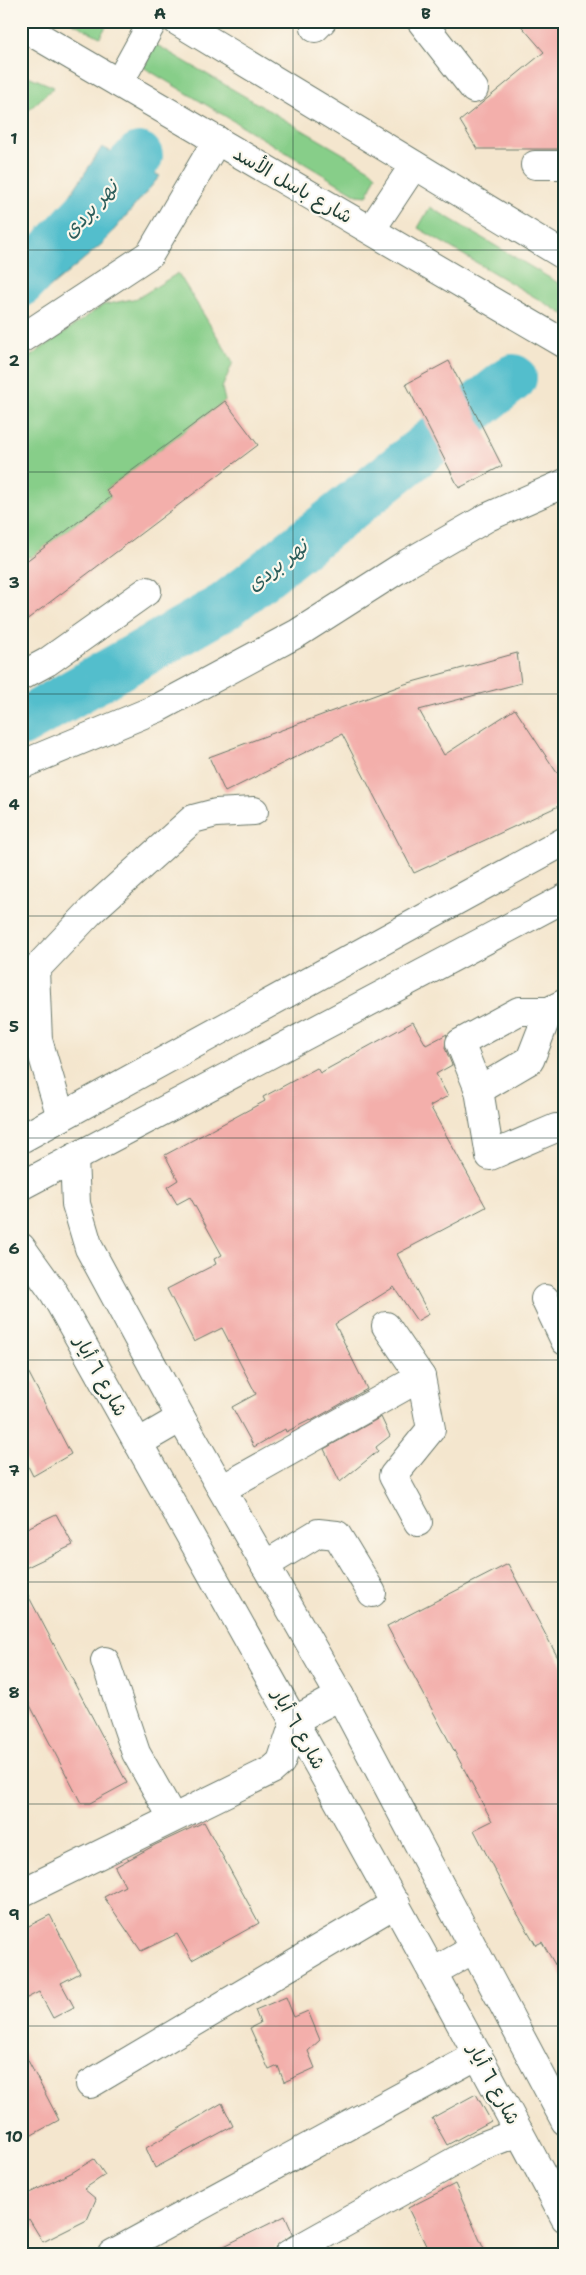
<svg xmlns="http://www.w3.org/2000/svg" width="586" height="2275" viewBox="0 0 586 2275" font-family="'Shantell Sans','Playpen Sans Arabic',sans-serif">
<rect width="100%" height="100%" fill="#fbf7ec"/>
<filter id="ink" filterUnits="userSpaceOnUse"><feTurbulence type="fractalNoise" baseFrequency=".02" numOctaves="2"/><feDisplacementMap in="SourceGraphic" scale="10" xChannelSelector="R" yChannelSelector="G"/><feConvolveMatrix kernelMatrix="1 2 1 2 8 2 1 2 1" color-interpolation-filters="sRGB"/></filter>
<filter id="wash" filterUnits="userSpaceOnUse"><feTurbulence type="fractalNoise" baseFrequency=".0096" numOctaves="4" result="noise"/><feDisplacementMap in="SourceGraphic" scale="20" xChannelSelector="R" yChannelSelector="G"/><feGaussianBlur stdDeviation="1.12" result="paint"/><feColorMatrix in="noise" values="0 0 0 0 0 0 0 0 0 0 0 0 0 0 0 0 0 1.4 0 .05"/><feComposite in="paint" operator="in"/></filter>
<g filter="url(#wash)">
<rect width="100%" height="100%" fill="#f4e6ce"/>
<g fill="#87ce89" stroke="#53865e">
<path d="M 69,21 L 109,21 L 100,37 Z"/>
<path d="M 155,44 L 371,170 L 376,175 L 367,196 L 357,195 L 143,67 Z"/>
<path d="M 21,73 L 54,87 L 21,117 Z"/>
<path d="M 430,207 L 565,287 L 565,315 L 418,228 Z"/>
<path d="M 178,273 L 233,362 L 222,388 L 225,401 L 106,490 L 111,497 L 32,557 L 21,557 L 21,363 L 103,305 L 138,298 Z"/>
</g>
<path fill="#52becc" stroke="#387e80" d="M 102,147 L 160,176 L 103,243 L 21,312 L 21,254 L 50,226 Z"/>
<g fill="none" stroke-linecap="round" stroke-linejoin="round">
<g stroke="#52becc" stroke-width="48">
<path d="M 21,283 L 139,156"/>
<path d="M 21,723 L 225,606 L 513,378"/>
</g>
</g>
<g id="blocks">
<g fill="#f3afab">
<path d="M 517,21 L 565,21 L 565,149 L 477,149 L 460,121 L 544,52 Z"/>
<path d="M 449,361 L 502,466 L 459,488 L 406,384 Z"/>
<path d="M 225,401 L 258,445 L 21,624 L 21,565 L 111,497 L 106,490 Z"/>
<path d="M 517,653 L 521,683 L 419,710 L 444,755 L 515,709 L 557,773 L 565,769 L 565,803 L 414,873 L 342,734 L 225,792 L 209,757 L 405,684 Z"/>
<path d="M 413,1022 L 426,1045 L 447,1034 L 445,1048 L 452,1065 L 436,1074 L 448,1096 L 430,1106 L 486,1207 L 397,1254 L 429,1314 L 417,1321 L 394,1287 L 335,1324 L 367,1389 L 311,1421 L 310,1420 L 286,1432 L 285,1429 L 254,1447 L 232,1407 L 256,1394 L 222,1328 L 194,1342 L 167,1289 L 216,1264 L 214,1259 L 222,1255 L 190,1197 L 177,1204 L 167,1187 L 178,1180 L 165,1155 L 265,1101 L 263,1097 L 317,1068 L 320,1073 Z"/>
<path d="M 21,1358 L 71,1454 L 33,1476 L 21,1452 Z"/>
<path d="M 381,1417 L 390,1436 L 376,1447 L 378,1451 L 340,1482 L 324,1449 Z"/>
<path d="M 56,1514 L 73,1545 L 21,1570 L 21,1531 Z"/>
<path d="M 508,1564 L 565,1671 L 565,1982 L 542,1942 L 536,1945 L 514,1908 L 474,1830 L 492,1821 L 387,1626 Z"/>
<path d="M 21,1582 L 127,1783 L 90,1803 L 81,1803 L 21,1688 Z"/>
<path d="M 204,1822 L 259,1923 L 192,1960 L 177,1934 L 141,1951 L 104,1897 L 125,1886 L 115,1867 L 155,1845 Z"/>
<path d="M 50,1915 L 80,1973 L 61,1983 L 74,2007 L 53,2018 L 39,1992 L 21,2001 L 21,1930 Z"/>
<path d="M 286,1997 L 294,2017 L 308,2011 L 320,2040 L 308,2051 L 315,2068 L 284,2082 L 278,2066 L 269,2070 L 250,2028 L 260,2023 L 255,2010 Z"/>
<path d="M 21,2047 L 59,2120 L 21,2141 Z"/>
<path d="M 476,2094 L 491,2121 L 447,2145 L 432,2118 Z"/>
<path d="M 222,2103 L 233,2126 L 155,2168 L 146,2148 Z"/>
<path d="M 94,2159 L 105,2175 L 84,2189 L 96,2199 L 87,2220 L 43,2242 L 29,2219 L 21,2225 L 21,2197 L 73,2172 Z"/>
<path d="M 455,2184 L 486,2254 L 430,2254 L 408,2208 Z"/>
<path d="M 285,2216 L 293,2234 L 276,2246 L 273,2254 L 208,2254 Z"/>
</g>
</g>
</g>
<g filter="url(#ink)">
<use href="#blocks" fill-opacity="0" stroke="#6a786a" stroke-width="1"/>
<g fill="none" stroke-linecap="round" stroke-linejoin="round">
<g stroke="#6a786a" stroke-width="30">
<g id="minor">
<path d="M 421,21 L 474,89"/>
<path d="M 315,28 L 322,21"/>
<path d="M 119,83 L 153,21"/>
<path d="M 535,165 L 565,165"/>
<path d="M 21,339 L 150,254 L 217,140"/>
<path d="M 21,676 L 47,662 L 147,591"/>
<path d="M 21,765 L 158,708 L 298,633 L 408,563 L 488,517 L 565,483"/>
<path d="M 549,1011 L 530,1060 L 479,1090 L 460,1043 L 519,1011 L 549,1011 L 565,1003"/>
<path d="M 479,1090 L 490,1156 L 556,1128"/>
<path d="M 61,1117 L 38,1040 L 35,970 L 91,911 L 193,819 L 216,813 L 254,811"/>
<path d="M 545,1299 L 565,1341"/>
<path d="M 386,1326 L 421,1377 L 431,1429 L 393,1476 L 418,1522"/>
<path d="M 222,1489 L 421,1377"/>
<path d="M 265,1565 L 318,1533 L 337,1535 L 372,1593"/>
<path d="M 105,1661 L 136,1753 L 172,1817"/>
<path d="M 21,1893 L 272,1770 L 281,1762 L 295,1720"/>
<path d="M 90,2084 L 396,1903"/>
<path d="M 112,2254 L 478,2055"/>
<path d="M 289,2254 L 482,2146 L 519,2132"/>
</g>
</g>
<g stroke="#6a786a" stroke-width="30">
<g id="major">
<path d="M 177,21 L 565,256"/>
<path d="M 21,26 L 565,344"/>
<path d="M 371,230 L 414,165"/>
<path d="M 21,1139 L 565,841"/>
<path d="M 74,1158 L 76,1204 L 89,1248 L 181,1418 L 340,1696 L 565,2121"/>
<path d="M 21,1186 L 565,898"/>
<path d="M 21,1247 L 54,1293 C 226,1600 400,1907 565,2218"/>
<path d="M 138,1443 L 181,1418"/>
<path d="M 295,1720 L 340,1696"/>
<path d="M 433,1972 L 472,1950"/>
</g>
</g>
<use href="#minor" stroke="#fff" stroke-width="28"/>
<use href="#major" stroke="#fff" stroke-width="28"/>
</g>
</g>
<path fill="none" stroke="#1f3d34" stroke-width="1" stroke-opacity="0.55" d="M 293,21 L 293,2254M 21,250 L 565,250M 21,472 L 565,472M 21,694 L 565,694M 21,916 L 565,916M 21,1138 L 565,1138M 21,1360 L 565,1360M 21,1582 L 565,1582M 21,1804 L 565,1804M 21,2026 L 565,2026"/>
<g text-anchor="middle" dominant-baseline="central" stroke-width="4.5" stroke-linejoin="round" paint-order="stroke">
<g font-size="19" fill="#1f3d34" stroke="#fbf7ec">
<text transform="translate(293 185) rotate(30)">شارع باسل الأسد</text>
<text transform="translate(101 1376) rotate(61)">شارع ٦ أيار</text>
<text transform="translate(299 1729) rotate(61)">شارع ٦ أيار</text>
<text transform="translate(494 2084) rotate(62)">شارع ٦ أيار</text>
</g>
<g font-size="20" font-style="italic" fill="#2c5d5a" stroke="#fbf7ec">
<text transform="translate(90 209) rotate(-47)">نهر بردى</text>
<text transform="translate(277 565) rotate(-38)">نهر بردى</text>
</g>
</g>
<rect width="586" height="2275" fill="none" stroke="#fbf7ec" stroke-width="55"/>
<rect x="28" y="28" width="530" height="2220" fill="none" stroke="#1f3d34" stroke-width="2"/>
<g font-size="16" text-anchor="middle" font-weight="bold" fill="#1f3d34">
<text x="160" y="19">A</text>
<text x="426" y="19">B</text>
<text x="14" y="144">1</text>
<text x="14" y="366">2</text>
<text x="14" y="588">3</text>
<text x="14" y="810">4</text>
<text x="14" y="1032">5</text>
<text x="14" y="1254">6</text>
<text x="14" y="1476">7</text>
<text x="14" y="1698">8</text>
<text x="14" y="1920">9</text>
<text x="14" y="2142">10</text>
</g>
</svg>
